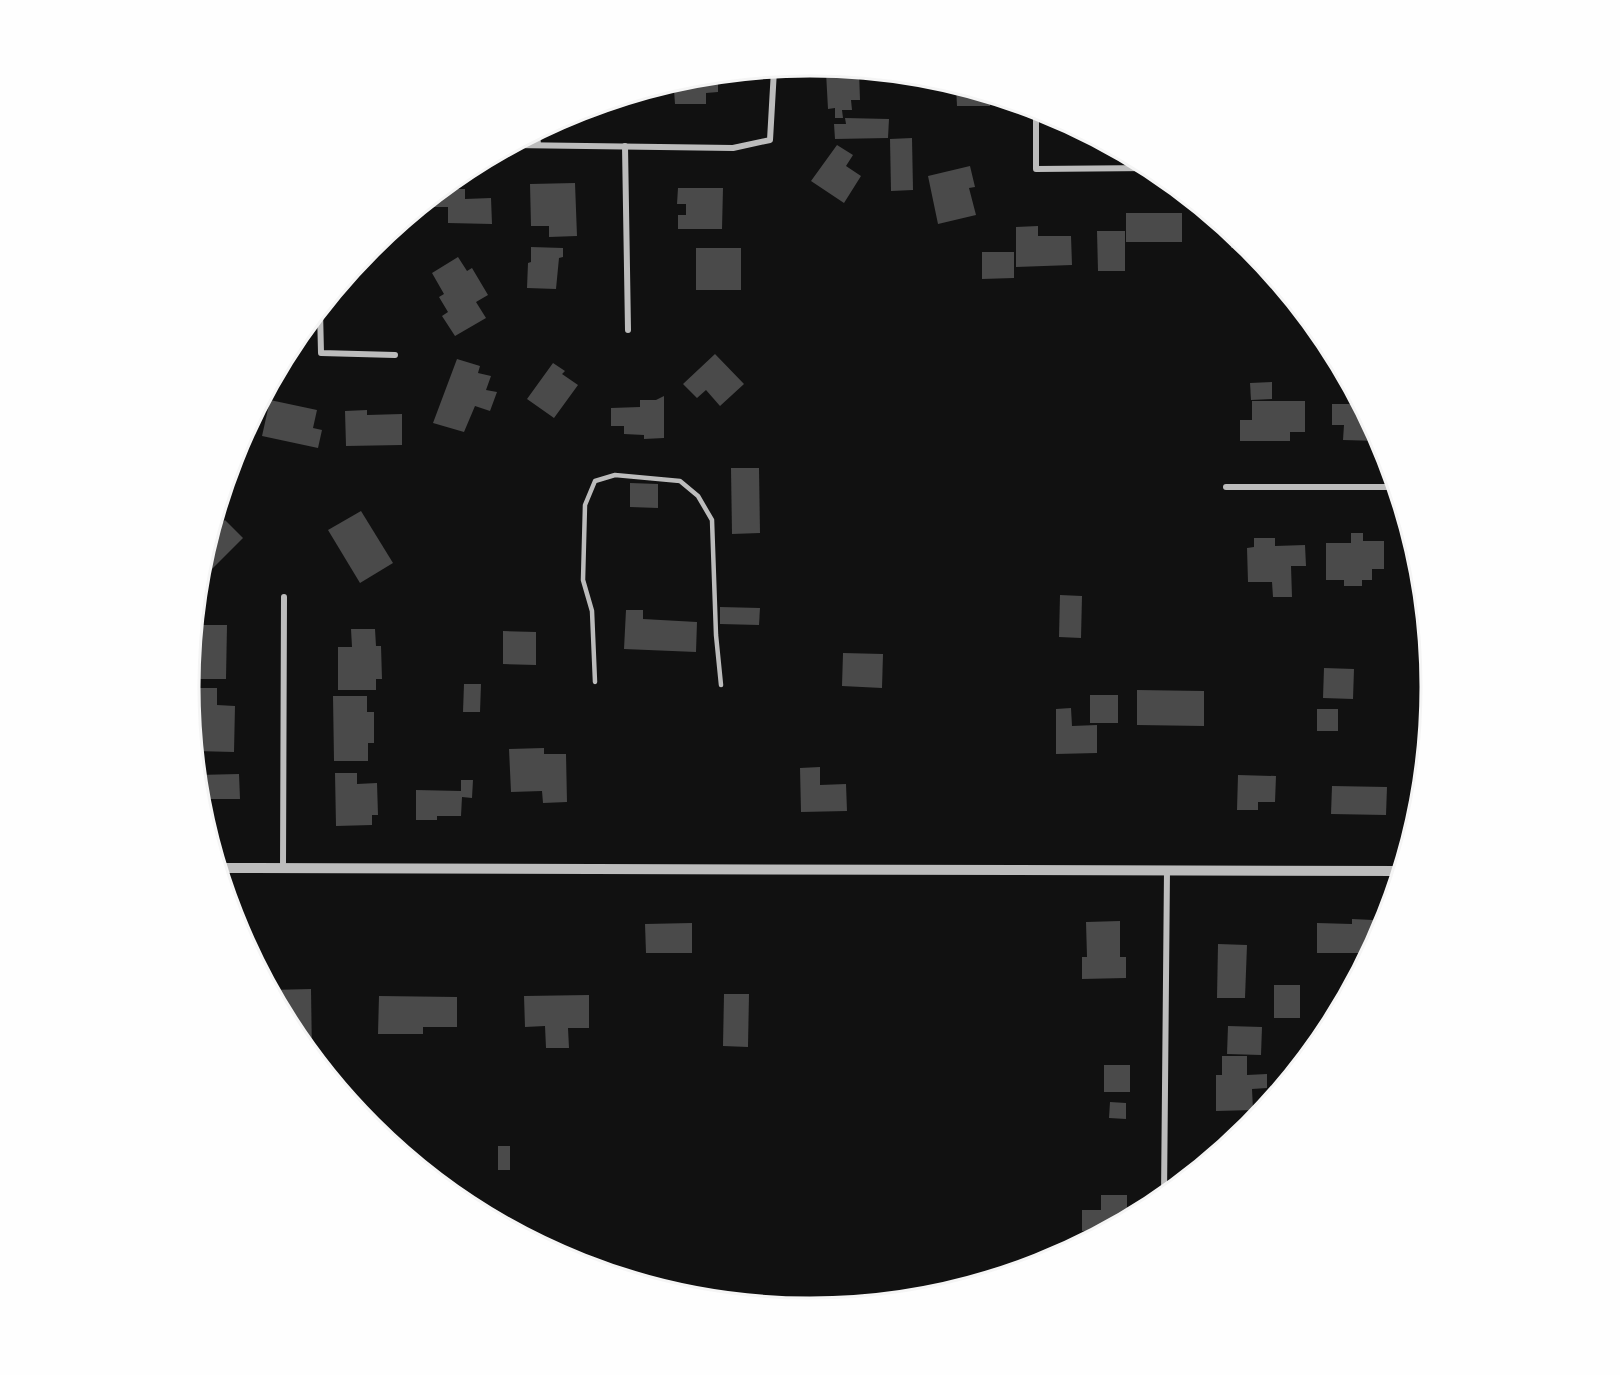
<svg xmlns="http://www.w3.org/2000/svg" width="1620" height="1375" viewBox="0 0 1620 1375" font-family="Manrope,sans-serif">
<rect width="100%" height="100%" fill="#111"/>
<g fill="#4a4a4a">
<path d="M 859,71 L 860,100 L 851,100 L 852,110 L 842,110 L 843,118 L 835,118 L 835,108 L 828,109 L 826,72 Z"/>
<path d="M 718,75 L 718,92 L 706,93 L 706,104 L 675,104 L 674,90 L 671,90 L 671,83 L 689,78 Z"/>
<path d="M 956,86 L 990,96 L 990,106 L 957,106 Z"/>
<path d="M 633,95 L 633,101 L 615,101 L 615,100 Z"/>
<path d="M 845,118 L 889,119 L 888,138 L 835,139 L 834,124 L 846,124 Z"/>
<path d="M 912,138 L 913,190 L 891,191 L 890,139 Z"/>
<path d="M 837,145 L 853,155 L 846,166 L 861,176 L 844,203 L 811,181 Z"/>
<path d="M 970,166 L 975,187 L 969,188 L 976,215 L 938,224 L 928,176 Z"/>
<path d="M 575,183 L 577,236 L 549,237 L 549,226 L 531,226 L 530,184 Z"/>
<path d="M 678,188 L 723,188 L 722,229 L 678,229 L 678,215 L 686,215 L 686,204 L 677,204 Z"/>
<path d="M 442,189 L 465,189 L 465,199 L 491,198 L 492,224 L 448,223 L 448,207 L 433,207 L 433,197 Z"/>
<rect x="1126" y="213" width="56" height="29"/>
<path d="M 1038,226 L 1038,236 L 1071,236 L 1072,265 L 1016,267 L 1016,227 Z"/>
<path d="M 1097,231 L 1125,231 L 1125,271 L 1098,271 Z"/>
<path d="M 1231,233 L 1240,240 L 1249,248 L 1231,248 Z"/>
<path d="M 531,247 L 563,248 L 563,257 L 559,258 L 556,289 L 527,288 L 528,263 L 531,262 Z"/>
<rect x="696" y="248" width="45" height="42"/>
<path d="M 982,252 L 1014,252 L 1014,278 L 982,279 Z"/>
<path d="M 458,257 L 467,271 L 472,268 L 488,295 L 476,302 L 486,318 L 455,336 L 442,316 L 448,312 L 439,297 L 444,294 L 432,273 Z"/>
<path d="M 715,354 L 744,384 L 720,406 L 706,390 L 697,398 L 683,384 Z"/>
<path d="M 457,359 L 480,366 L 478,373 L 491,376 L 486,390 L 497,392 L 490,411 L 475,406 L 464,432 L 433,423 Z"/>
<path d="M 553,363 L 565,371 L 562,374 L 578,385 L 554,418 L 527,399 Z"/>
<path d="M 1272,382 L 1272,399 L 1251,400 L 1250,383 Z"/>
<path d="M 664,396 L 664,438 L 644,439 L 644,435 L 624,434 L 624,426 L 611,426 L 611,408 L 640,407 L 640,400 L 656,400 Z"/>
<path d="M 270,400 L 317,410 L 313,428 L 322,430 L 318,448 L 262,436 Z"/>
<path d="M 1252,401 L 1305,401 L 1305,432 L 1290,432 L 1290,441 L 1240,441 L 1240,420 L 1252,420 Z"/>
<path d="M 1332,404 L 1360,404 L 1379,441 L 1343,440 L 1344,425 L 1332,425 Z"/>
<path d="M 367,410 L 367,415 L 402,414 L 402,445 L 346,446 L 345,411 Z"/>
<path d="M 731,468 L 759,468 L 760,533 L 732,534 Z"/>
<path d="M 630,483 L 658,484 L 658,508 L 630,507 Z"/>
<path d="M 361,511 L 393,563 L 360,583 L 328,530 Z"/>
<path d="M 225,520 L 243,538 L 200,581 L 201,566 L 214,523 L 218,527 Z"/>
<path d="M 1351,533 L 1363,533 L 1363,541 L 1384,541 L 1384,569 L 1372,569 L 1372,580 L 1362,580 L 1362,586 L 1344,586 L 1344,580 L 1326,580 L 1326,543 L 1351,543 Z"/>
<path d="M 1254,538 L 1275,538 L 1275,546 L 1305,545 L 1306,566 L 1291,566 L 1292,597 L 1273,597 L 1272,582 L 1248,582 L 1247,548 L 1254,547 Z"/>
<path d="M 1060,595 L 1082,596 L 1081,638 L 1059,637 Z"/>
<path d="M 720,607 L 760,608 L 759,625 L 720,624 Z"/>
<path d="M 626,610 L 643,610 L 643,619 L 697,622 L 696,652 L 624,649 Z"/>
<path d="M 195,625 L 227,625 L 226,679 L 189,679 Z"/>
<path d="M 351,629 L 375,629 L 376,646 L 381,646 L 382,679 L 376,679 L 376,690 L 338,690 L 338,647 L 352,647 Z"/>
<path d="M 503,631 L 536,632 L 536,665 L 503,664 Z"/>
<path d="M 843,653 L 883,654 L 882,688 L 842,686 Z"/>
<path d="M 1324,668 L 1354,669 L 1353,699 L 1323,698 Z"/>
<path d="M 464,684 L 481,684 L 480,712 L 463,712 Z"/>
<path d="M 195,688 L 217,688 L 217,705 L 235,706 L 234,752 L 195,751 Z"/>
<path d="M 1137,690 L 1204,691 L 1204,726 L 1137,725 Z"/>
<rect x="1090" y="695" width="28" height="28"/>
<path d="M 333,696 L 367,696 L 367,712 L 374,712 L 374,743 L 368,743 L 368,761 L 334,761 Z"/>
<path d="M 1071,708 L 1072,726 L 1097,725 L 1097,753 L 1056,754 L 1056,709 Z"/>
<rect x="1317" y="709" width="21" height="22"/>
<path d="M 544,748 L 544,754 L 566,754 L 567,802 L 543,803 L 542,791 L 511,792 L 509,749 Z"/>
<path d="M 820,767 L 820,785 L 846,784 L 847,811 L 801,812 L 800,768 Z"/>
<path d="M 335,773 L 357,773 L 357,784 L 377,783 L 378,815 L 372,815 L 372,825 L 336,826 Z"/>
<path d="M 239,774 L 240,799 L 199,799 L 197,775 Z"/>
<path d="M 1238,775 L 1276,776 L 1275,802 L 1258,802 L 1258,810 L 1237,810 Z"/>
<path d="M 461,780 L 473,780 L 472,798 L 462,797 L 461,816 L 437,816 L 437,820 L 416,820 L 416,790 L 461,791 Z"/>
<path d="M 1332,786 L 1387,787 L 1386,815 L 1331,814 Z"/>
<path d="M 1352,919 L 1373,920 L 1373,928 L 1383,928 L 1369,953 L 1317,953 L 1317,923 L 1352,924 Z"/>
<path d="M 1120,921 L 1120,957 L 1126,957 L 1126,978 L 1082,979 L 1082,957 L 1087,957 L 1086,922 Z"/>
<path d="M 692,923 L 692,953 L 646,953 L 645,924 Z"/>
<path d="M 1218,944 L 1247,945 L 1245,998 L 1217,998 Z"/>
<rect x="1274" y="985" width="26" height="33"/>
<path d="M 311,989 L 312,1056 L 293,1032 L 270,990 Z"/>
<path d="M 724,994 L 749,994 L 748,1047 L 723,1046 Z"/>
<path d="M 589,995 L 589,1028 L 568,1028 L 569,1048 L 546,1048 L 545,1026 L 525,1027 L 524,996 Z"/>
<path d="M 379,996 L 457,997 L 457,1027 L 423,1027 L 423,1034 L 378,1034 Z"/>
<path d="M 1228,1026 L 1262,1027 L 1261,1055 L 1227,1054 Z"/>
<path d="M 1222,1056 L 1247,1056 L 1247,1075 L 1267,1074 L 1267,1088 L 1252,1089 L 1253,1110 L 1216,1111 L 1216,1075 L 1222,1075 Z"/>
<rect x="1104" y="1065" width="26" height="27"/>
<path d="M 1110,1102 L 1126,1103 L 1126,1119 L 1109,1118 Z"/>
<rect x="498" y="1146" width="12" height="24"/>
<path d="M 1101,1195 L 1127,1195 L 1127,1219 L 1102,1233 L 1102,1230 L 1082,1231 L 1082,1210 L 1101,1210 Z"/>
</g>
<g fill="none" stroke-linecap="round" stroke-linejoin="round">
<path stroke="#bcbcbc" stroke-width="4.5" d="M 595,682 L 592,611 L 583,580 L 585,505 L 595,481 L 615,475 L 680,481 L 698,496 L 712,520 L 716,635 L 721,685"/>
<g stroke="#bcbcbc" stroke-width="6">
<path d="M 1036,110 L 1036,169 L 1150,168"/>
<path d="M 537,132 L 538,145"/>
<path d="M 512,145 L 733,148 L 770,140 L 774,70"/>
<path d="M 625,146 L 628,330"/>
<path d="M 320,310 L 321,353 L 395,355"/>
<path d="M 1226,487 L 1396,487"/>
<path d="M 283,868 L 284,597"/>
<path d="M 1164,1197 L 1167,870"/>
</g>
<path stroke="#bcbcbc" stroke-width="10" d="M 218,868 L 1401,871"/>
</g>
<path d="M0 0H1620V1375H0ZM199 687a611 611 0 1 1 1222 0a611 611 0 1 1-1222 0Z" fill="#fefefe" fill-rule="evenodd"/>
<path fill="none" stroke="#f5f5f5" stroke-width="3" d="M199 687a611 611 0 1 1 1222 0a611 611 0 1 1-1222 0Z"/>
</svg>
